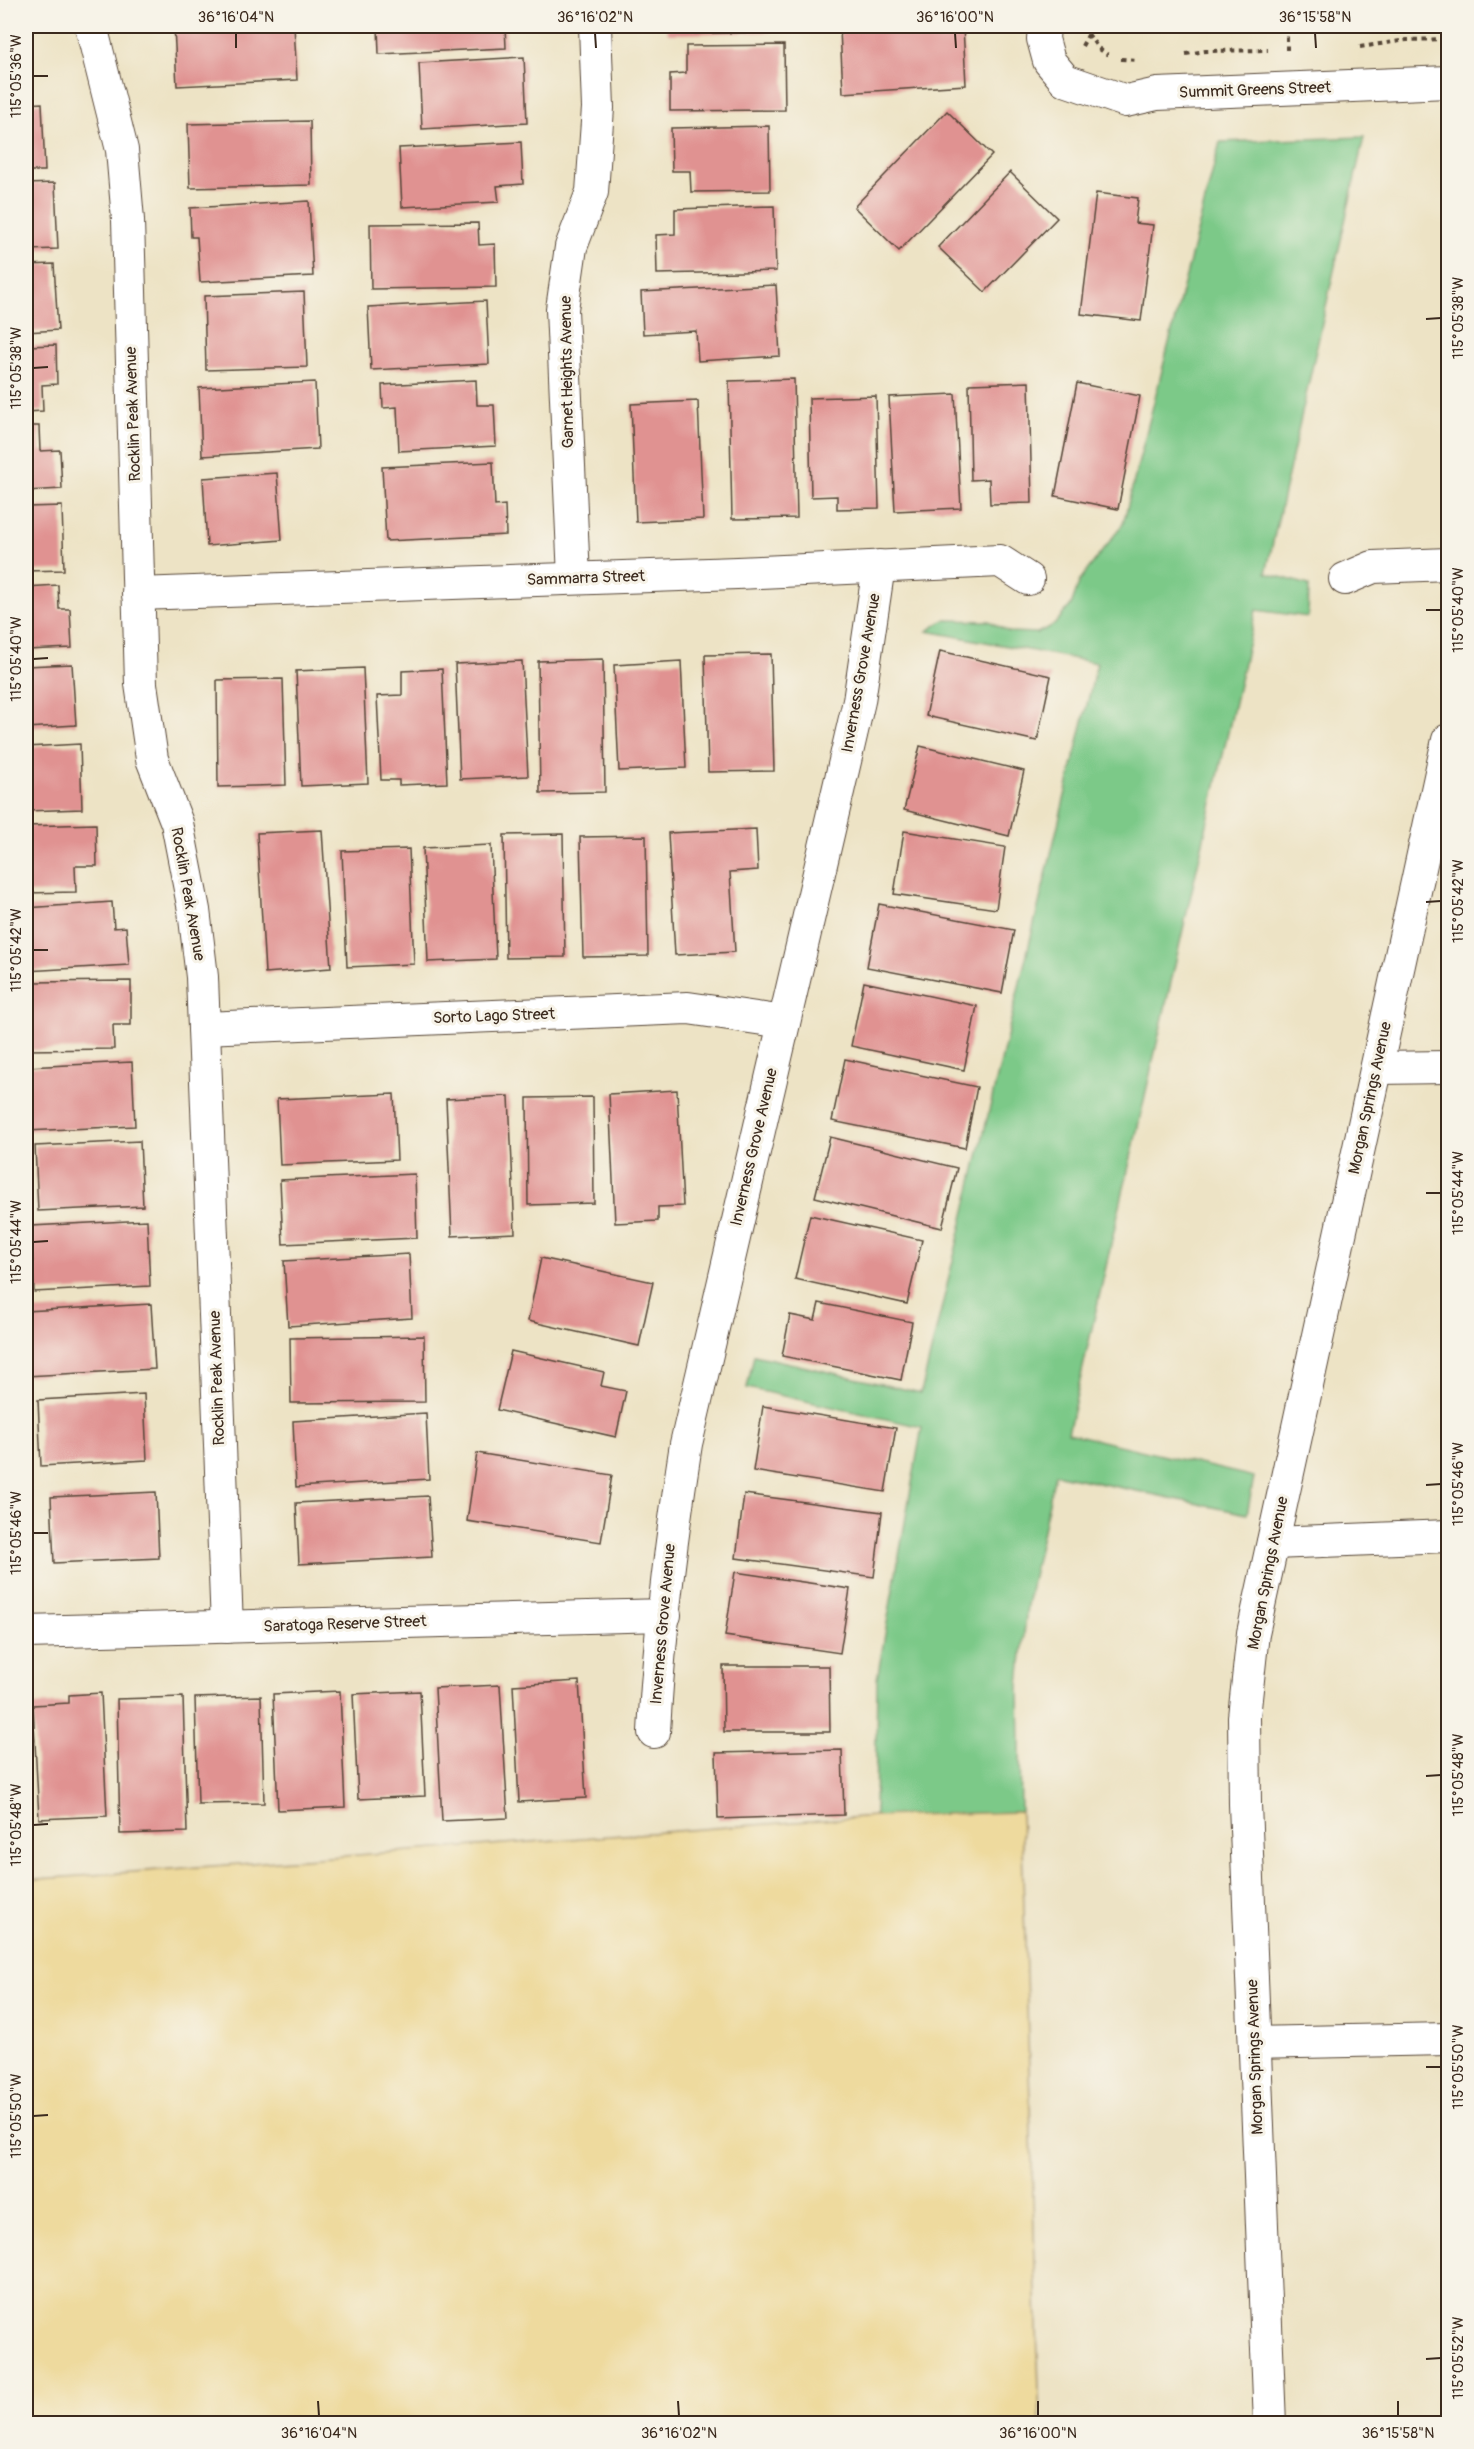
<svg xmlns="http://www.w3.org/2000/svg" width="1474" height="2449" viewBox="0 0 1474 2449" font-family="Pangolin,sans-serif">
<rect width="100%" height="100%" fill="#f7f3e8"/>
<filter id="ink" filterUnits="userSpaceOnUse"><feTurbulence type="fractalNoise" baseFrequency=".0167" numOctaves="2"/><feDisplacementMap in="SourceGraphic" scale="12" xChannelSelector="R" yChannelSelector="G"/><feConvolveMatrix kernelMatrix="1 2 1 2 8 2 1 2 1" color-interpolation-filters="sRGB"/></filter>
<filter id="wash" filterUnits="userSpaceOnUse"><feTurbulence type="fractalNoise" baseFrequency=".008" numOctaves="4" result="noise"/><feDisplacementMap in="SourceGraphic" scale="24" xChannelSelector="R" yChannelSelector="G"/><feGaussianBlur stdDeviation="1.35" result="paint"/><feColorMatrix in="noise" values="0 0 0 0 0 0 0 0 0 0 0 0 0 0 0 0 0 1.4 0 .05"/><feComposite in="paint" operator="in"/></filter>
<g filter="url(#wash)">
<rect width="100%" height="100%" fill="#ede3c5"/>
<path fill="#7cc988" stroke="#5c7a53" stroke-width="1.5" d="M 1364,137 L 1266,573 L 1309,585 L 1308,617 L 1256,610 L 1068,1433 L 1254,1477 L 1247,1514 L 1055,1474 L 1027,1605 L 1019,1684 L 1021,1812 L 875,1816 L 877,1679 L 922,1427 L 747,1388 L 754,1355 L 921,1393 L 1097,663 L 927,631 L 944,620 L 989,621 L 1009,632 L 1037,633 L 1054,625 L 1071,605 L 1080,580 L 1123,524 L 1220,142 Z"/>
<path fill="#eeda9e" stroke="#94825e" stroke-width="1.5" d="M 1021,1812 L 1040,2423 L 26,2423 L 26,1880 L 875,1816 Z"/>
<g id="blocks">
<g fill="#e09291">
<path d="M 174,26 L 294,26 L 297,80 L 177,86 Z"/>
<path d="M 378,26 L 505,26 L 506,48 L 379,54 Z"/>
<path d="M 667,26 L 771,26 L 771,32 L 668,34 Z"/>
<path d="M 906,26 L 963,26 L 966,85 L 843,93 L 840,29 Z"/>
<path d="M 784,45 L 785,110 L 670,111 L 670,74 L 686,73 L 686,46 Z"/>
<path d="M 524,57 L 527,123 L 422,129 L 419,63 Z"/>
<path d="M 42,103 L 45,171 L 26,171 L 26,104 Z"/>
<path d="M 947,111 L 992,155 L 899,251 L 854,207 Z"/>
<path d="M 310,121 L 311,185 L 190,188 L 188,124 Z"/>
<path d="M 769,126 L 770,191 L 691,192 L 690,171 L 672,171 L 671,128 Z"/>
<path d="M 521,142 L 523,184 L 497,186 L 499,202 L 402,207 L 399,148 Z"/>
<path d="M 1010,172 L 1057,218 L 985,292 L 938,247 Z"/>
<path d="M 55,183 L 58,249 L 26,250 L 26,184 Z"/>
<path d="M 1096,193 L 1138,198 L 1135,223 L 1153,225 L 1141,321 L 1081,314 Z"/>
<path d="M 309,201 L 313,276 L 200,282 L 197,237 L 191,237 L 190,208 Z"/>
<path d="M 774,206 L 776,271 L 657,274 L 656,235 L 675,234 L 675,209 Z"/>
<path d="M 478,223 L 479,245 L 495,244 L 496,287 L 371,289 L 370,224 Z"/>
<path d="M 54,264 L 58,330 L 26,332 L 26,265 Z"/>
<path d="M 776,285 L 780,356 L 698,361 L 696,331 L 643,334 L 641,292 Z"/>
<path d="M 304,292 L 307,367 L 206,370 L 204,296 Z"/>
<path d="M 486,301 L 489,364 L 371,370 L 368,307 Z"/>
<path d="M 56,345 L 57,384 L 42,385 L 43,411 L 26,412 L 26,346 Z"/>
<path d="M 794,379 L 797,518 L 732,519 L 729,381 Z"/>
<path d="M 476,380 L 477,405 L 494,405 L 496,446 L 399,451 L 397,407 L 383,408 L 382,385 Z"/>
<path d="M 315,382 L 318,449 L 202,456 L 199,388 Z"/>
<path d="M 1029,382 L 1032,503 L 990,504 L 989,479 L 971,480 L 969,384 Z"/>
<path d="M 1077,383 L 1140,396 L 1118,509 L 1055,496 Z"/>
<path d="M 955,394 L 961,508 L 895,511 L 889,397 Z"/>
<path d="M 876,396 L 879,508 L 837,509 L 837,496 L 811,497 L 809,398 Z"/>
<path d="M 698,401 L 703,519 L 636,522 L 631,404 Z"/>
<path d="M 26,426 L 39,426 L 40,451 L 60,450 L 62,489 L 26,491 Z"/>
<path d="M 493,462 L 495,506 L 505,505 L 506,535 L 386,541 L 382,467 Z"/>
<path d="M 277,473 L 282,540 L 207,546 L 203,478 Z"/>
<path d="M 62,506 L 64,570 L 26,571 L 26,507 Z"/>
<path d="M 58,585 L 59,609 L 70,609 L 72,648 L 26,650 L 26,587 Z"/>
<path d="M 940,651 L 1051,676 L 1037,741 L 926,716 Z"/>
<path d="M 771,654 L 774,771 L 708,772 L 705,655 Z"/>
<path d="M 603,659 L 605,792 L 540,793 L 538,661 Z"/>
<path d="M 522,661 L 528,776 L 460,779 L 455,664 Z"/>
<path d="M 681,661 L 686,768 L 619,771 L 614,665 Z"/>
<path d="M 72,664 L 76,725 L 26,728 L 26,666 Z"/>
<path d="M 363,668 L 368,783 L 301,786 L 296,671 Z"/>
<path d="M 442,669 L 447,783 L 399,785 L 399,780 L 381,780 L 377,696 L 402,695 L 402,671 Z"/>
<path d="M 283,679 L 286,785 L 218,787 L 217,680 Z"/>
<path d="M 80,744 L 82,809 L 26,811 L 26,747 Z"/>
<path d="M 920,746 L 1024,771 L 1009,836 L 904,810 Z"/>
<path d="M 96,824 L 97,866 L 75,866 L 76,892 L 26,893 L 26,826 Z"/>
<path d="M 756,829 L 758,870 L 730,872 L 735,952 L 675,955 L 668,833 Z"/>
<path d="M 322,830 L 331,968 L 265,973 L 257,833 Z"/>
<path d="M 904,831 L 1005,847 L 996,909 L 894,894 Z"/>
<path d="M 563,834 L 565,957 L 506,958 L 504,835 Z"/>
<path d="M 646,836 L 648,956 L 583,957 L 580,837 Z"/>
<path d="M 491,845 L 496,959 L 428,962 L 423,848 Z"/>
<path d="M 409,849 L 414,964 L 347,967 L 342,851 Z"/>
<path d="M 112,902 L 114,928 L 126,927 L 129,965 L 26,971 L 26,908 Z"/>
<path d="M 879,904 L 1014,930 L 1002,993 L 867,967 Z"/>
<path d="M 131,981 L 131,1025 L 113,1025 L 114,1049 L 26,1050 L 26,1008 L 30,1008 L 30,982 Z"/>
<path d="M 864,982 L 977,1006 L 964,1070 L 851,1046 Z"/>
<path d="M 845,1059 L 977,1087 L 965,1148 L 832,1121 Z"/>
<path d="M 132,1062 L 135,1126 L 26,1131 L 26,1067 Z"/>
<path d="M 677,1090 L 683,1206 L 658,1207 L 658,1221 L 615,1223 L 609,1094 Z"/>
<path d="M 394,1094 L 397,1160 L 280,1165 L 277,1099 Z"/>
<path d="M 509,1096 L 515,1233 L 452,1236 L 446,1099 Z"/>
<path d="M 593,1097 L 594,1203 L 528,1205 L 527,1098 Z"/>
<path d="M 830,1137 L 957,1168 L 942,1228 L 815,1197 Z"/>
<path d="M 140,1141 L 143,1206 L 38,1211 L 35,1146 Z"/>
<path d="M 415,1174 L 417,1238 L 283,1244 L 280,1180 Z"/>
<path d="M 810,1215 L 922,1240 L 907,1304 L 795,1279 Z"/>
<path d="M 147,1220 L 150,1286 L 34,1292 L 31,1226 Z"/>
<path d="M 409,1254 L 412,1318 L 288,1326 L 284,1261 Z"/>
<path d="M 541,1258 L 653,1282 L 639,1346 L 528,1321 Z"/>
<path d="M 819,1303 L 912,1322 L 901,1380 L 782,1356 L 790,1315 L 815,1320 Z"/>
<path d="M 151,1304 L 155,1369 L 26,1376 L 26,1311 Z"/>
<path d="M 424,1336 L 425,1402 L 291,1403 L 290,1338 Z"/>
<path d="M 511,1351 L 604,1372 L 601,1386 L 626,1391 L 616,1437 L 497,1410 Z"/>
<path d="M 144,1394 L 147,1460 L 41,1466 L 38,1400 Z"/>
<path d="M 763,1406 L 896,1428 L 885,1492 L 753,1471 Z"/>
<path d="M 426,1413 L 429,1479 L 296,1487 L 293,1421 Z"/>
<path d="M 477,1453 L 612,1475 L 601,1542 L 467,1521 Z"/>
<path d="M 156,1492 L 159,1558 L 54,1563 L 51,1497 Z"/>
<path d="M 744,1494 L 882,1512 L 874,1577 L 736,1558 Z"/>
<path d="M 428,1496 L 432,1557 L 299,1564 L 296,1503 Z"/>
<path d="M 735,1572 L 850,1589 L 840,1653 L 725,1636 Z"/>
<path d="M 723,1666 L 829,1666 L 830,1732 L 724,1732 Z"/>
<path d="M 579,1681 L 586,1798 L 519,1802 L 513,1685 Z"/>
<path d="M 500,1685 L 508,1818 L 442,1821 L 435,1688 Z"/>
<path d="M 340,1691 L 345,1807 L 278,1810 L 273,1694 Z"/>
<path d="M 420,1691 L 425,1796 L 358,1799 L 353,1694 Z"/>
<path d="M 101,1693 L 107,1816 L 39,1819 L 33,1705 L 69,1703 L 69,1695 Z"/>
<path d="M 261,1696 L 264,1803 L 198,1804 L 195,1698 Z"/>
<path d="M 183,1697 L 187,1832 L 120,1834 L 117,1699 Z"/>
<path d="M 842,1750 L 844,1815 L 718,1819 L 716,1753 Z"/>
</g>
</g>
</g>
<g filter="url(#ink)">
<use href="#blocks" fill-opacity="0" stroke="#564637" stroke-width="1.5"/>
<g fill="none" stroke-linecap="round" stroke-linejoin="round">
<g stroke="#564637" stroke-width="34">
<g id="minor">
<path d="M 91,26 L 122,150 L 128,220 L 141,684 L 152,759 L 177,823 L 194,910 L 202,977 L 227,1627"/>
<path d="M 1044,26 L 1043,39 L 1049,61 L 1065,80 L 1126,101 L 1157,94 L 1448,82"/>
<path d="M 574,578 L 562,309 L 571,247 L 592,192 L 598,108 L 595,26"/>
<path d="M 1345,579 L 1373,567 L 1448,564"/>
<path d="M 138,594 L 737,573 L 1000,561 L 1028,579"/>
<path d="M 204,1028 L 688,1008 L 784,1022"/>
<path d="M 1377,1068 L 1448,1067"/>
<path d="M 1273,1543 L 1448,1536"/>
<path d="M 26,1632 L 665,1615"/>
<path d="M 654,1732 C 659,1636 671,1540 686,1444 L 859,701 L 879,566"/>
<path d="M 1255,2043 L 1448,2039"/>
<path d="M 1270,2424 L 1245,1804 L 1244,1717 L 1253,1633 L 1448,740"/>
</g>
</g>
<g stroke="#564637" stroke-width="4" stroke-dasharray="4.5 4.5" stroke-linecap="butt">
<path d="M 1088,34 L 1098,48 L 1108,55"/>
<path d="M 1082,46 L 1093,26"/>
<path d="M 1360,47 L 1407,40 L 1448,39"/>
<path d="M 1287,50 L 1287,26"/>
<path d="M 1186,54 L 1206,51 L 1268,50"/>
<path d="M 1121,59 L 1137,60"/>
</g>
<use href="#minor" stroke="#fff" stroke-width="32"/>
</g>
</g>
<path fill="none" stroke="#3b2a1e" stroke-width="2" d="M 236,33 L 236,48M 595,33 L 596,48M 955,33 L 956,48M 1315,33 L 1316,48M 33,76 L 48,76M 1426,319 L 1441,318M 33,368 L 48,367M 1426,610 L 1441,610M 33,659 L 48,658M 1426,902 L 1441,901M 33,950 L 48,950M 1426,1193 L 1441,1193M 33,1242 L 48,1241M 1426,1485 L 1441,1484M 33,1533 L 48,1533M 1426,1776 L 1441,1775M 33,1825 L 48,1824M 1426,2067 L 1441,2067M 33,2116 L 48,2115M 1426,2359 L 1441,2358M 318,2401 L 319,2416M 678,2401 L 679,2416M 1038,2401 L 1038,2416M 1398,2401 L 1398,2416"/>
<g text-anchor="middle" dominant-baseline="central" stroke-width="6" stroke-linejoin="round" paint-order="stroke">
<g font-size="16" fill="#3b2a1e" stroke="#f7f3e8">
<text transform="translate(1255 90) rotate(-2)">Summit Greens Street</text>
<text transform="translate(567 372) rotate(-91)">Garnet Heights Avenue</text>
<text transform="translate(133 414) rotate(-92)">Rocklin Peak Avenue</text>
<text transform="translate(586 578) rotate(-2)">Sammarra Street</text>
<text transform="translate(861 673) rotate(-80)">Inverness Grove Avenue</text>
<text transform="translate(188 894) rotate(80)">Rocklin Peak Avenue</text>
<text transform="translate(494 1016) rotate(-2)">Sorto Lago Street</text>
<text transform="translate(1370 1098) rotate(-78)">Morgan Springs Avenue</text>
<text transform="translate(754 1147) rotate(-77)">Inverness Grove Avenue</text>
<text transform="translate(217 1378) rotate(-92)">Rocklin Peak Avenue</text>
<text transform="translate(1268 1573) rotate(-79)">Morgan Springs Avenue</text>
<text transform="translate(345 1624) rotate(-2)">Saratoga Reserve Street</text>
<text transform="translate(663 1624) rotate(-85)">Inverness Grove Avenue</text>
<text transform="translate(1255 2057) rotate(-92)">Morgan Springs Avenue</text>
</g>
</g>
<rect width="1474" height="2449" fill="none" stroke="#f7f3e8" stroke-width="66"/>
<rect x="33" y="33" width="1408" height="2383" fill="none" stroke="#3b2a1e" stroke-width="2"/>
<g font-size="15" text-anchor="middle" fill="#3b2a1e">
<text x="236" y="22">36°16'04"N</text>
<text x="595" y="22">36°16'02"N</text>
<text x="955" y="22">36°16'00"N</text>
<text x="1315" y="22">36°15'58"N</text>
<text transform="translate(16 76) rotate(-90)" y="5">115°05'36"W</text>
<text transform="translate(1458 318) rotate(-90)" y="5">115°05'38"W</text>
<text transform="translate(16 368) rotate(-90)" y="5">115°05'38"W</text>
<text transform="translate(1458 610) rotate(-90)" y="5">115°05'40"W</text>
<text transform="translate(16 659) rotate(-90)" y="5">115°05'40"W</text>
<text transform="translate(1458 901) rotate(-90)" y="5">115°05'42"W</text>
<text transform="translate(16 950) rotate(-90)" y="5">115°05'42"W</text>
<text transform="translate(1458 1193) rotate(-90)" y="5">115°05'44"W</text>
<text transform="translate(16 1242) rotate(-90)" y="5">115°05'44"W</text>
<text transform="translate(1458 1484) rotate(-90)" y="5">115°05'46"W</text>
<text transform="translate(16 1533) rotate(-90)" y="5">115°05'46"W</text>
<text transform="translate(1458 1775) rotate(-90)" y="5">115°05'48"W</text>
<text transform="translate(16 1825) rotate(-90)" y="5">115°05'48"W</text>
<text transform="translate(1458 2067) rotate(-90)" y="5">115°05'50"W</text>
<text transform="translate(16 2116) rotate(-90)" y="5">115°05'50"W</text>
<text transform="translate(1458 2358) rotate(-90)" y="5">115°05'52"W</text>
<text x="319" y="2438">36°16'04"N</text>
<text x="679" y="2438">36°16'02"N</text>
<text x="1038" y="2438">36°16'00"N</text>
<text x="1398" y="2438">36°15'58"N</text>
</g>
</svg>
